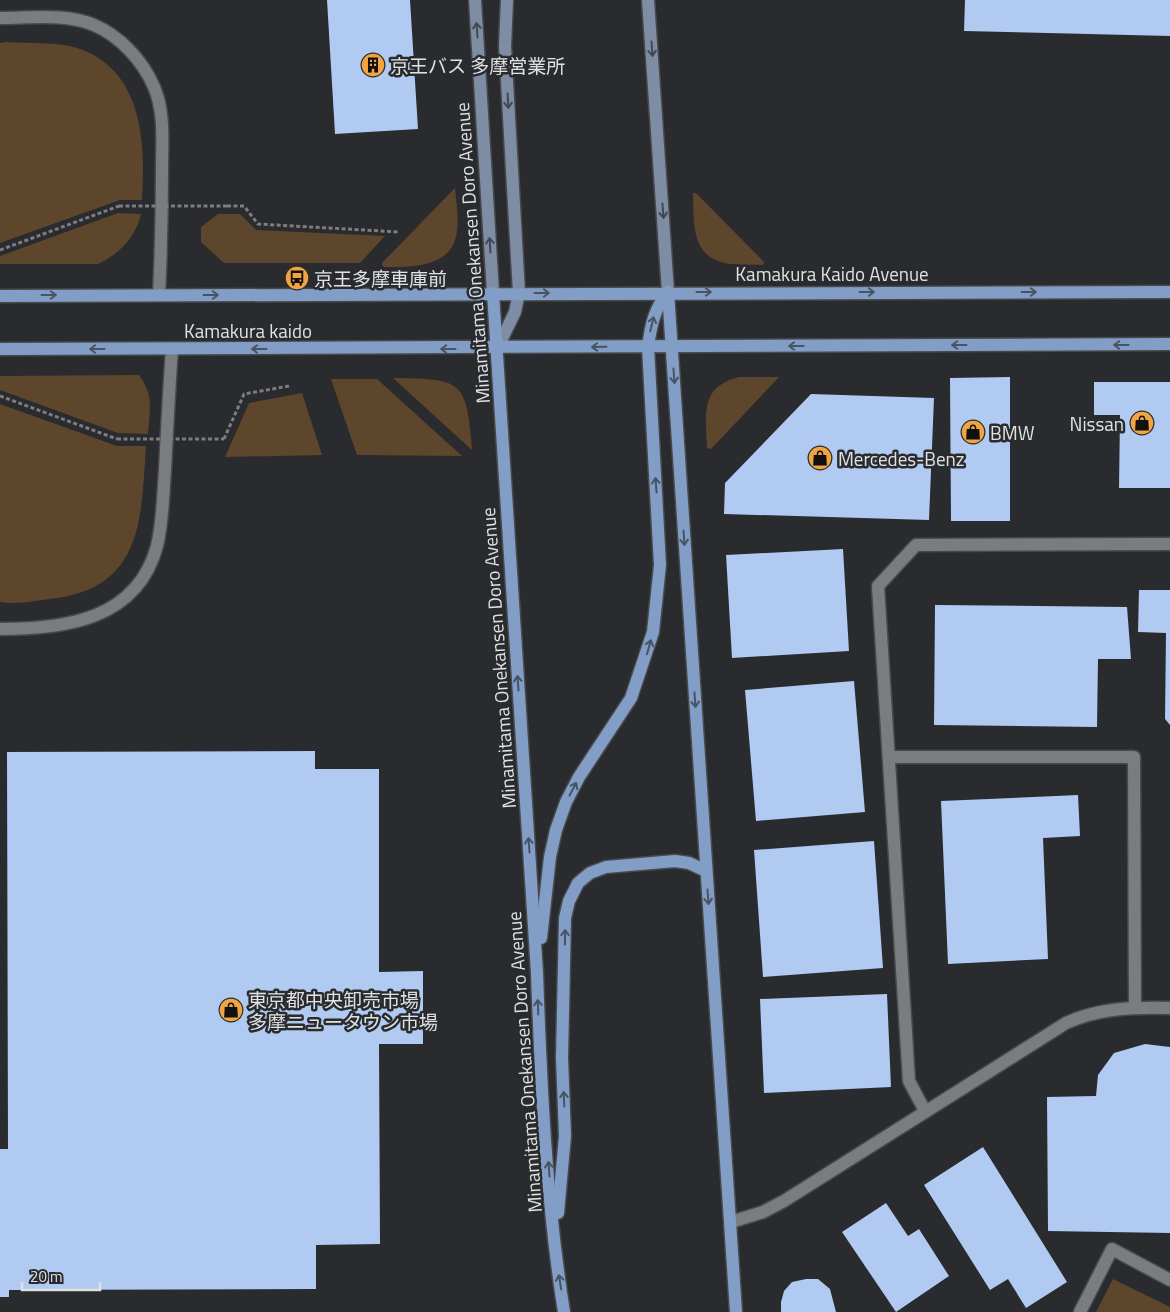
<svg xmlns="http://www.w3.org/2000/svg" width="1170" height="1312" viewBox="0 0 1170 1312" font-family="'Titillium Web','Noto Sans JP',sans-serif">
<rect width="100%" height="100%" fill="#292b2e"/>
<g fill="#5e462c">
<path d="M 7,42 C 31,44 61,41 83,50 C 143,74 146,145 142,200 L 120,200 L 0,243 L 0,43 Z"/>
<path d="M 455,188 C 456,201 459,217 457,231 C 453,268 412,267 384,267 L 382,265 L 382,263 Z"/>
<path d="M 693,193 L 696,193 L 764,262 L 763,265 C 750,264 733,266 721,262 C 690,253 694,218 693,193 Z"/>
<path d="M 118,213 L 141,214 C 136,237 119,254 98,264 L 0,264 L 0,256 Z"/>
<path d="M 218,214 L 240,214 L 256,230 L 385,236 L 360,263 L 224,263 L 201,242 L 201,227 Z"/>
<path d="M 139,375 C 154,396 150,409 148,434 L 118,433 L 0,390 L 0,376 Z"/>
<path d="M 739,377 L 779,377 L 711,449 L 707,448 C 706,415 699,387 739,377 Z"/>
<path d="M 393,378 C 463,379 466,380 472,450 Z"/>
<path d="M 331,379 L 377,379 L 462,456 L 357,455 Z"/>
<path d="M 302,393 L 322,455 L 225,457 L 249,403 Z"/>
<path d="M 0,404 L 117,446 L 146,446 C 141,520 143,589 50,599 C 34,601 16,605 0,602 Z"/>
<path d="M 1113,1279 L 1170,1307 L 1170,1312 L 1096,1312 Z"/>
</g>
<g fill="#b0caf2">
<path d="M 327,0 L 410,0 L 418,129 L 335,134 Z"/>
<path d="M 965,0 L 1170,0 L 1170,36 L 964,31 Z"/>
<path d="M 1010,377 L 1010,521 L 951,521 L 950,378 Z"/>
<path d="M 1094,382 L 1170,382 L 1170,488 L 1119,488 L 1120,415 L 1094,415 Z"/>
<path d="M 811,394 L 934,398 L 929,520 L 724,514 L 725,483 Z"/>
<path d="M 843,549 L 849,651 L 732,658 L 726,555 Z"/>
<path d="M 1139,590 L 1170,590 L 1170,725 L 1165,719 L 1166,633 L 1138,632 Z"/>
<path d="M 935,605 L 1127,607 L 1131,659 L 1098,659 L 1097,727 L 934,725 Z"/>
<path d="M 854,681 L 865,812 L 756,821 L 745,690 Z"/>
<path d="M 315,751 L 315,769 L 379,769 L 379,972 L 423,971 L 423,1044 L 379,1044 L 380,1244 L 316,1245 L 316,1289 L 9,1290 L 9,1297 L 0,1297 L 0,1149 L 8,1149 L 7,752 Z"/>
<path d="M 1078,795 L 1080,836 L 1043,838 L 1048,959 L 948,964 L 941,801 Z"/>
<path d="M 874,841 L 883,968 L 763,977 L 754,850 Z"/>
<path d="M 887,994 L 891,1087 L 764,1093 L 760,999 Z"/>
<path d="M 1145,1044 L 1170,1047 L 1170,1233 L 1048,1231 L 1047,1097 L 1096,1096 L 1098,1075 L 1114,1053 Z"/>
<path d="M 983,1147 L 1067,1282 L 1026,1308 L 1008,1279 L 990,1290 L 924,1185 Z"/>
<path d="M 886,1203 L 908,1236 L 919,1229 L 949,1276 L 896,1312 L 842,1232 Z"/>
<path d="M 806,1279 L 818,1279 L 830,1289 L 836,1312 L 781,1312 L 781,1302 L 784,1291 L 792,1282 Z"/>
</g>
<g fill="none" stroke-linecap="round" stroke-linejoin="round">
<g stroke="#48494b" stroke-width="15">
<g id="minor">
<path d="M 890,757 L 1134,757 L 1135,1007"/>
<path d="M 925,1111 L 909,1081 L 878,586 L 916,545 L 1170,544"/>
<path d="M 1080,1312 L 1112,1249 L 1170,1280"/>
</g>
</g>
<g stroke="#48494b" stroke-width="15">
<g id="tertiary">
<path d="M 0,18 C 30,18 67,13 94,25 C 120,36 143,61 154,87 C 165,112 162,142 162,169 C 162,211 161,253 159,295"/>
<path d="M 0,629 C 65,629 137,620 157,546 C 163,521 163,496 165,470 C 167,430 169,390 172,349"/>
<path d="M 731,1222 L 763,1212 L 784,1201 L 1066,1023 C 1099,1008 1134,1007 1170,1008"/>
</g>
</g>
<g stroke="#48494b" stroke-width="15">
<g id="secondary">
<path d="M 475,0 L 493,293"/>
<path d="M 648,0 L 668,292"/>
<path d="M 497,349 L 515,312 L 519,293 L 505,46 L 507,0"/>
</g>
</g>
<g stroke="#48494b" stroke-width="15">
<g id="primary">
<path d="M 668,292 L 736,1312"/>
<path d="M 493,293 L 537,973 C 541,1086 546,1200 564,1312"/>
<path d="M 0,296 L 1170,292"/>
<path d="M 0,349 L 1170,344"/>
<path d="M 541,938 L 550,857 L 556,830 L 566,802 L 579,777 L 631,698 L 653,632 L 660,565 L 648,347 C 651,325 654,309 668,292"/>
<path d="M 558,1213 L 565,1136 L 562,1058 L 565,918 L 569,901 L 578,883 L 590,873 L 606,867 L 675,861 L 689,863 L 706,871"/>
</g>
</g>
<g stroke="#7b7d7f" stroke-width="3" stroke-dasharray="4 2.5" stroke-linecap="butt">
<path d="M 227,206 L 244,206 L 258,224 L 399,232"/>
<path d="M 0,250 L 119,206"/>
<path d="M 0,396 L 117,439"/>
<path d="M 224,439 L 244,394 L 289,386"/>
</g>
<use href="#minor" stroke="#7a7d80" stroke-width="12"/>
<use href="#tertiary" stroke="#7a7d80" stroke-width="12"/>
<use href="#secondary" stroke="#7e8da3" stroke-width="12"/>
<use href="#primary" stroke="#829dc6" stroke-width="12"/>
<g stroke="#7b7d7f" stroke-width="3" stroke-dasharray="4 2.5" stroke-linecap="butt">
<path d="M 119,206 L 227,206"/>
<path d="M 117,439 L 224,439"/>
</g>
</g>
<defs><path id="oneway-shaft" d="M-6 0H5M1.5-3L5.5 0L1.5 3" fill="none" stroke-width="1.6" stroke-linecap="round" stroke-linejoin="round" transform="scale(1.25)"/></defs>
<g stroke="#424851">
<use href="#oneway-shaft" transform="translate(477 30) rotate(-94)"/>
<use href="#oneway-shaft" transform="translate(652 49) rotate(86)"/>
<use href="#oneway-shaft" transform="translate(508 101) rotate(87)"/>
<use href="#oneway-shaft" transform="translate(663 211) rotate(86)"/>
<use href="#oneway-shaft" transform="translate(490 245) rotate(-93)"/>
</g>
<g stroke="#485363">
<use href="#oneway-shaft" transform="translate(704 292)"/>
<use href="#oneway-shaft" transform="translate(867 292)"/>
<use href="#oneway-shaft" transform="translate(1029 292)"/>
<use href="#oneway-shaft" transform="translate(542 293)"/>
<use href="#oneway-shaft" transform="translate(49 295)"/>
<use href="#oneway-shaft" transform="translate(211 295)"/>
<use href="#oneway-shaft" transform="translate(652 324) rotate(-76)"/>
<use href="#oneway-shaft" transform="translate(959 345) rotate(180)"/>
<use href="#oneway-shaft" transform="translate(1121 345) rotate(180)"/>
<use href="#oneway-shaft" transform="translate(796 346) rotate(180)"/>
<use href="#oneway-shaft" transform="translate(599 347) rotate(179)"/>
<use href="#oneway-shaft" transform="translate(97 349) rotate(180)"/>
<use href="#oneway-shaft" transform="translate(259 349) rotate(180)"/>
<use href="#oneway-shaft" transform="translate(448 349) rotate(180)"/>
<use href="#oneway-shaft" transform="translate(674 376) rotate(86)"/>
<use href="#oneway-shaft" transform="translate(656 485) rotate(-94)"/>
<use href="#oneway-shaft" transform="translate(684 538) rotate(86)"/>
<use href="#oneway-shaft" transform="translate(649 647) rotate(-74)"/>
<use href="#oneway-shaft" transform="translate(518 683) rotate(-94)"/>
<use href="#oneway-shaft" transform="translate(695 700) rotate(86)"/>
<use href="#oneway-shaft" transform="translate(573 789) rotate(-62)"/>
<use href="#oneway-shaft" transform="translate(529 845) rotate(-94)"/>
<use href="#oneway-shaft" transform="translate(708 897) rotate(86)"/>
<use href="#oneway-shaft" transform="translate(565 937) rotate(-89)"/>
<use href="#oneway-shaft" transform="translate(538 1007) rotate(-92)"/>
<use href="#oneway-shaft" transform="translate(564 1099) rotate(-92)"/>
<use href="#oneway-shaft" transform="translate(549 1169) rotate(-94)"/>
<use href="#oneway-shaft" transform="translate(560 1282) rotate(-99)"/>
</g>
<defs>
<g id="building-disc" transform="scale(1.25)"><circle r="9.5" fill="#f3a442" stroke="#292b2e"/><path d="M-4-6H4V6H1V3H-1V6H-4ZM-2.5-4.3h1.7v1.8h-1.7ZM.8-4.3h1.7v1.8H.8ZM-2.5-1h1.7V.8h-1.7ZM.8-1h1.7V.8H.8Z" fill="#111"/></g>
<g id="bus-disc" transform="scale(1.25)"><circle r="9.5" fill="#f3a442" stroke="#292b2e"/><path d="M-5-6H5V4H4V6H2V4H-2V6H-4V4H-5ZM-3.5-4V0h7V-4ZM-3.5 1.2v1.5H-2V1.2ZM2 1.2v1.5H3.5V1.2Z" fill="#111"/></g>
<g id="shop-disc" transform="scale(1.25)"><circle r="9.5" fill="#f3a442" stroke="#292b2e"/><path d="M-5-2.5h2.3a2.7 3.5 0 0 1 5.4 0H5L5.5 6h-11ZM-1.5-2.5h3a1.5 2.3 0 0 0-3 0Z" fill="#111"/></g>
</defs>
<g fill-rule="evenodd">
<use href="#building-disc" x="373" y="65"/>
<use href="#bus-disc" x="297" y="278"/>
<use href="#shop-disc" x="1142" y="423"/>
<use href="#shop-disc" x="973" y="432"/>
<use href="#shop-disc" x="820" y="458"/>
<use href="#shop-disc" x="231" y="1010"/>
</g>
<g text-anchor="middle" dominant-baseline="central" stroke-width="5" stroke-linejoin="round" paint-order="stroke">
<g font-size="19" fill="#e0e1e3" stroke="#292b2e" text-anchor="start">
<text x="390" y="65">京王バス 多摩営業所</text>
<text x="314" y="278">京王多摩車庫前</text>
<text x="1124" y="423" text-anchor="end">Nissan</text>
<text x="990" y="432">BMW</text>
<text x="838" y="458">Mercedes-Benz</text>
<text x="248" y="999">東京都中央卸売市場<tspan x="248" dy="22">多摩ニュータウン市場</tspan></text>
</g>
<g font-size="19" fill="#e0e1e3" stroke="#292b2e">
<text transform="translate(472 253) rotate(-94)">Minamitama Onekansen Doro Avenue</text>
<text x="832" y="273">Kamakura Kaido Avenue</text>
<text x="248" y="330">Kamakura kaido</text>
<text transform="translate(498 658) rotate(-94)">Minamitama Onekansen Doro Avenue</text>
<text transform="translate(524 1062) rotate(-94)">Minamitama Onekansen Doro Avenue</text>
</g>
</g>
<path d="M22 1282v8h78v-8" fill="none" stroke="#e0e1e3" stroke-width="2.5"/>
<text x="30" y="1282" font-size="15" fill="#e0e1e3" stroke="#292b2e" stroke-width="4" paint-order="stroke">20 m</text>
</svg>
